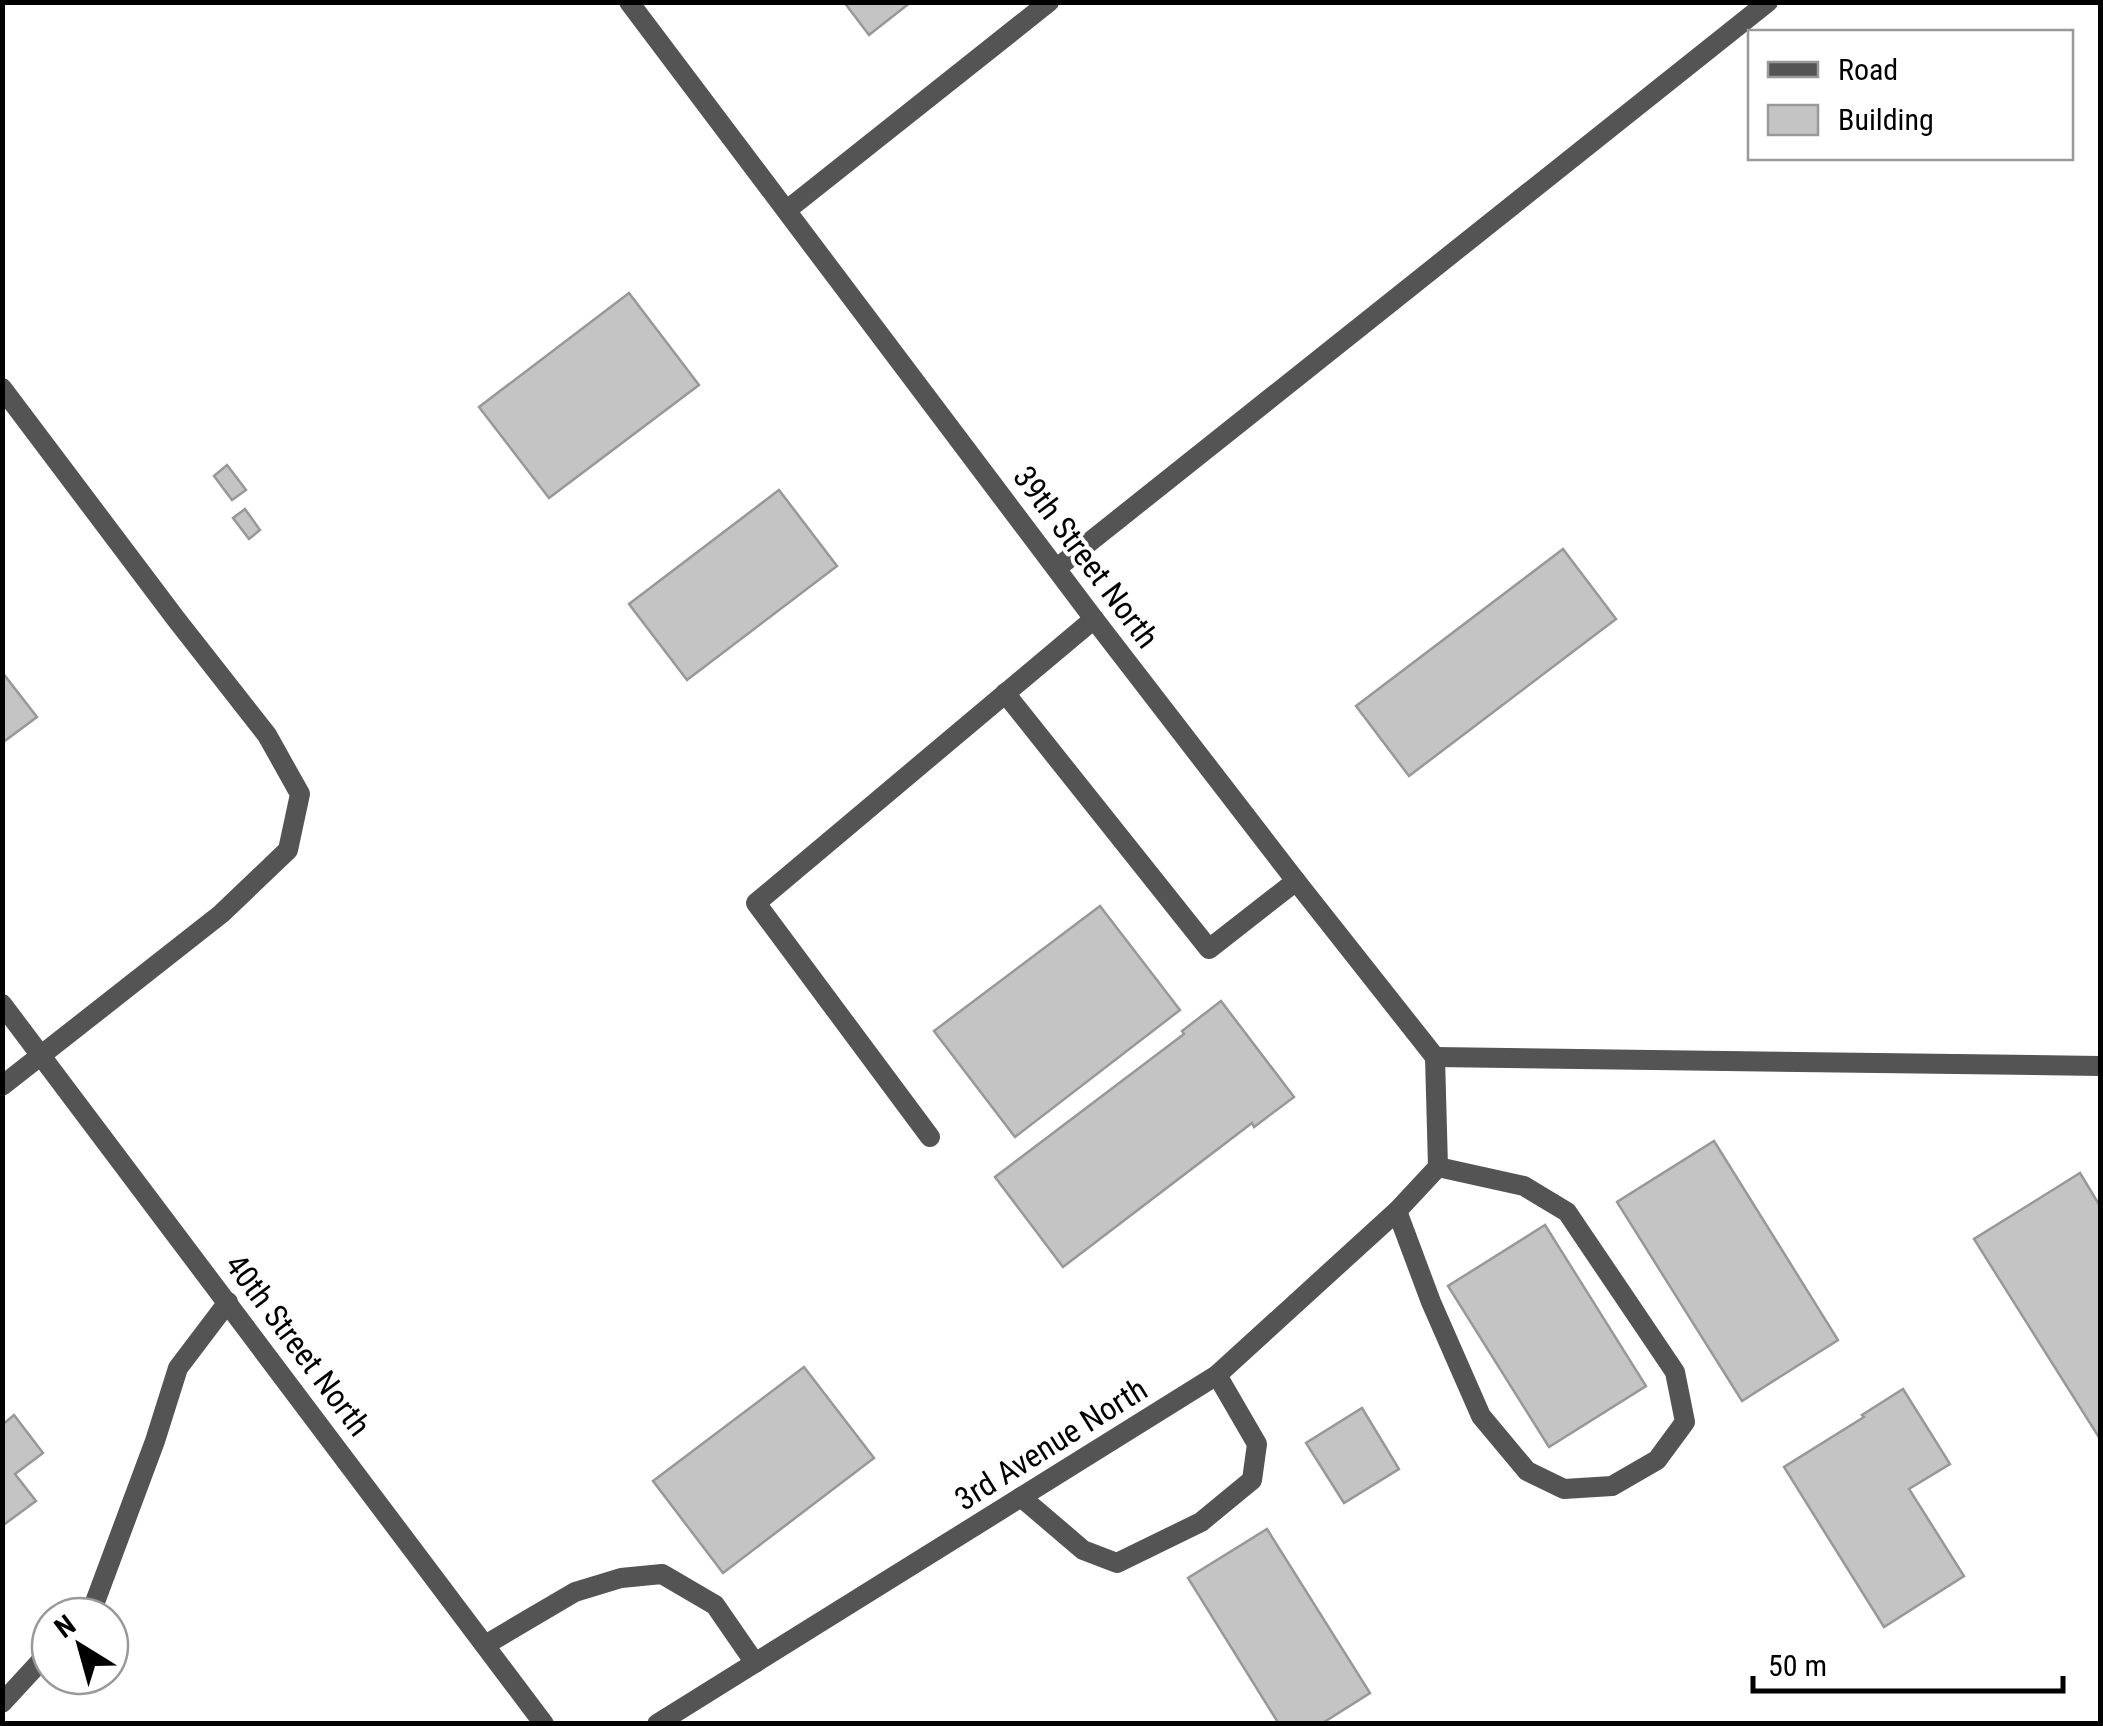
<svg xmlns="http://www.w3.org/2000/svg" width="2103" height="1726" viewBox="0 0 2103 1726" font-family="'Roboto Condensed',sans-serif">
<rect width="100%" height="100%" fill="#fff"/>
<g fill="#c4c4c4" stroke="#989898" stroke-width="2.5">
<path d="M 844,2 L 911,2 L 869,35 Z"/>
<path d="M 629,293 L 699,385 L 549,498 L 479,407 Z"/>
<path d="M 227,465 L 246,490 L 232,500 L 214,476 Z"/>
<path d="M 779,490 L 837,566 L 687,680 L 629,604 Z"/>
<path d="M 245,509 L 260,530 L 249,539 L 233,518 Z"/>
<path d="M 1563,549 L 1616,619 L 1409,776 L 1356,706 Z"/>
<path d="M 2,672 L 37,717 L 2,743 Z"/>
<path d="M 1100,906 L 1180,1010 L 1015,1137 L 934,1031 Z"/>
<path d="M 1221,1001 L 1294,1097 L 1254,1127 L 1252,1123 L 1063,1267 L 995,1177 L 1184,1034 L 1182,1031 Z"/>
<path d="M 1714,1141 L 1838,1340 L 1742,1401 L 1617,1202 Z"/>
<path d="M 2080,1173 L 2100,1206 L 2100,1439 L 1974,1239 Z"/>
<path d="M 1545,1225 L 1646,1386 L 1549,1447 L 1448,1286 Z"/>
<path d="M 804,1367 L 874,1458 L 723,1573 L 653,1481 Z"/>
<path d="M 1903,1389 L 1950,1464 L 1909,1489 L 1964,1576 L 1884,1627 L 1784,1467 L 1864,1417 L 1862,1415 Z"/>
<path d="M 1362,1408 L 1399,1469 L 1344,1503 L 1306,1443 Z"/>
<path d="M 14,1415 L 43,1453 L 15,1474 L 36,1501 L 2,1526 L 2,1425 Z"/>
<path d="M 1267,1529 L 1370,1693 L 1321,1724 L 1279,1724 L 1188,1578 Z"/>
</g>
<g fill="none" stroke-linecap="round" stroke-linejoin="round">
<g stroke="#545454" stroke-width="20">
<path d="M 787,210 L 1049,2"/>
<path d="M 2,388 L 176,619 L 267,735 L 300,794 L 288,850 L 221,914 L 2,1086"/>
<path d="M 1057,568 L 1768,2"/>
<path d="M 1005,693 L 1209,949 L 1296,881"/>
<path d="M 1435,1057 L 2100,1066"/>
<path d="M 930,1137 L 756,903 L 1094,619"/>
<path d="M 1397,1211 L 1431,1302 L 1481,1416 L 1527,1471 L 1564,1489 L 1612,1486 L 1657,1460 L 1685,1422 L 1675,1372 L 1567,1212 L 1524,1186 L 1438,1167"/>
<path d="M 1021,1497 L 1083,1550 L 1117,1563 L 1201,1522 L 1252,1480 L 1257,1444 L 1217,1375"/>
<path d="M 82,1616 L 95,1602 L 155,1441 L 178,1368 L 228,1302"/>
<path d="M 485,1645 L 575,1592 L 621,1578 L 662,1574 L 715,1605 L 755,1663"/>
<path d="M 2,1703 L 50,1651"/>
</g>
<g stroke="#545454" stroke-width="20">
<path d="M 629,2 L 1094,619 L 1296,881 L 1435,1057 L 1438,1167 L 1397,1211 L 1217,1375 L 657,1724"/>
<path d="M 2,1004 L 544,1724"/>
</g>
</g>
<g text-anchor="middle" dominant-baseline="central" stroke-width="8" stroke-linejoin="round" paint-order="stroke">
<g font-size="32" fill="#000" stroke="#fff">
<text transform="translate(1086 557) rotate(53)">39th Street North</text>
<text transform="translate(298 1345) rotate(53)">40th Street North</text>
<text transform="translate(1051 1444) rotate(-32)">3rd Avenue North</text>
</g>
</g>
<rect width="2103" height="1726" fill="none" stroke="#000000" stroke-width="10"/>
<rect x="1748" y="30" width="325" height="130" fill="#ffffff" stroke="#999999" stroke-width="2.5"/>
<rect x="1768" y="62" width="50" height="15" fill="#545454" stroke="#999999" stroke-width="2.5"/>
<text x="1838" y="80" font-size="30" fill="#000000">Road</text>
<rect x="1768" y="105" width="50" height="30" fill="#c4c4c4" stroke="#999999" stroke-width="2.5"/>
<text x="1838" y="130" font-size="30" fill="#000000">Building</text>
<g transform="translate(80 1646) rotate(323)"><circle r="48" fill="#ffffff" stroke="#999999" stroke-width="2.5"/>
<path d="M0-8L18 38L0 25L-18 38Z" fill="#000000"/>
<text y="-15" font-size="28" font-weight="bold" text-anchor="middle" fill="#000000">N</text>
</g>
<path d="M1753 1676v15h310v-15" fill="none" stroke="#000000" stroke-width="5"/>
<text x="1768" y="1676" font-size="30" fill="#000000" stroke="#ffffff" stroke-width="8" paint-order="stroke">50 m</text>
</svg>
